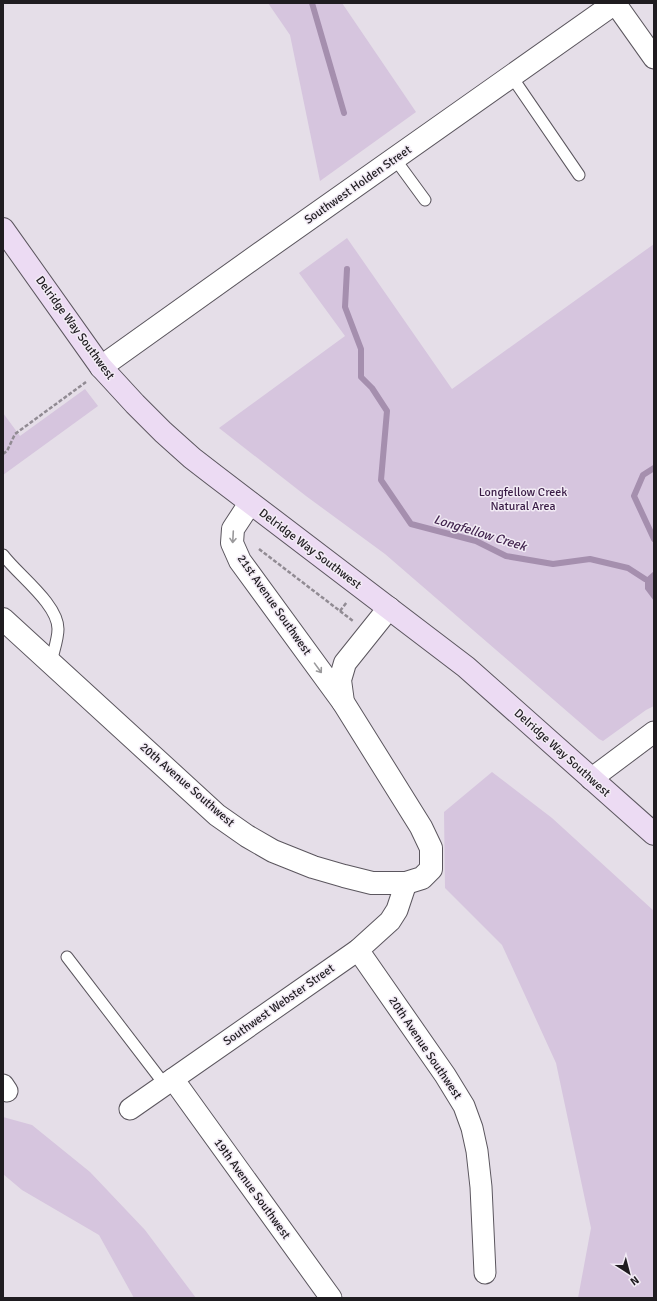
<svg xmlns="http://www.w3.org/2000/svg" width="657" height="1301" viewBox="0 0 657 1301" font-family="Signika,sans-serif">
<rect width="100%" height="100%" fill="#e5dee8"/>
<g fill="#d6c5de">
<path d="M 268,3 L 342,3 L 416,112 L 320,181 L 290,35 Z"/>
<path d="M 347,238 L 452,389 L 654,244 L 654,706 L 646,710 L 603,741 L 599,739 L 385,554 L 306,496 L 219,428 L 345,336 L 299,273 Z"/>
<path d="M 85,389 L 98,406 L 3,475 L 3,413 L 20,436 Z"/>
<path d="M 492,772 L 552,818 L 654,911 L 654,1298 L 578,1298 L 591,1228 L 556,1063 L 502,945 L 445,888 L 444,812 Z"/>
<path d="M 3,1117 L 32,1125 L 90,1172 L 145,1230 L 196,1298 L 134,1298 L 99,1235 L 22,1190 L 3,1174 Z"/>
</g>
<path fill="#a58fae" d="M 654,571 L 654,601 L 645,589 L 645,579 Z"/>
<g fill="none" stroke-linecap="round" stroke-linejoin="round">
<g stroke="#a58fae" stroke-width="6">
<path d="M 312,3 L 344,113"/>
<path d="M 347,269 L 345,307 L 361,349 L 361,377 L 372,388 L 387,411 L 381,480 L 411,524 L 476,541 L 506,556 L 553,564 L 590,559 L 628,568 L 645,579"/>
<path d="M 654,468 L 643,475 L 634,496 L 654,539"/>
</g>
<g stroke="#5b565e" stroke-width="13">
<g id="service">
<path d="M 512,77 L 579,175"/>
<path d="M 395,159 L 425,200"/>
<path d="M 3,555 C 18,575 58,604 58,629 C 58,640 53,652 51,663"/>
<path d="M 67,957 L 165,1085"/>
</g>
</g>
<g stroke="#5b565e" stroke-width="23">
<g id="minor">
<path d="M 615,3 L 654,58"/>
<path d="M 591,779 L 654,732"/>
<path d="M 358,950 L 445,1075 L 464,1106 L 472,1128 L 477,1151 L 481,1187 L 485,1273"/>
<path d="M 173,1079 L 331,1298"/>
<path d="M 3,1085 L 7,1091"/>
<path d="M 130,1109 L 358,950 L 390,921 L 397,910 L 406,883"/>
</g>
</g>
<g stroke="#5b565e" stroke-width="24">
<g id="tertiary">
<path d="M 101,367 L 255,257 L 615,3"/>
<path d="M 250,503 L 233,529 L 232,543 L 240,561 L 343,702"/>
<path d="M 3,619 L 217,815 L 247,836 L 273,851 L 313,867 L 344,876 L 372,883 L 406,883 L 422,878 L 431,869 L 431,848 L 421,827 L 343,702 L 340,680 L 345,663 L 389,608"/>
</g>
</g>
<g stroke="#5b565e" stroke-width="24">
<path id="secondary" d="M 3,229 L 101,367 L 135,404 L 163,432 L 192,458 L 214,475 L 466,667 L 654,834"/>
</g>
<g stroke="#918b93" stroke-width="2.5" stroke-dasharray="4 2" stroke-linecap="butt">
<path d="M 3,454 L 7,451 L 15,434 L 86,382"/>
<path d="M 259,549 L 353,621"/>
<path d="M 340,611 L 347,602"/>
</g>
<use href="#service" stroke="#fff" stroke-width="11"/>
<use href="#minor" stroke="#fff" stroke-width="21"/>
<use href="#tertiary" stroke="#fff" stroke-width="22"/>
<use href="#secondary" stroke="#ecdbf3" stroke-width="22"/>
</g>
<defs><path id="oneway-shaft" d="M-6 0H5M1.5-3L5.5 0L1.5 3" fill="none" stroke-width="1.6" stroke-linecap="round" stroke-linejoin="round"/></defs>
<g stroke="#9a999b">
<use href="#oneway-shaft" transform="translate(233 537) rotate(93)"/>
<use href="#oneway-shaft" transform="translate(318 668) rotate(54)"/>
</g>
<g text-anchor="middle" dominant-baseline="central" stroke-width="3" stroke-linejoin="round" paint-order="stroke">
<g font-size="12" fill="#1f1c20" stroke="#f2ebf5">
<text transform="translate(358 185) rotate(-35)">Southwest Holden Street</text>
<text transform="translate(75 328) rotate(54)">Delridge Way Southwest</text>
<text transform="translate(310 549) rotate(37)">Delridge Way Southwest</text>
<text transform="translate(274 605) rotate(55)">21st Avenue Southwest</text>
<text transform="translate(562 753) rotate(42)">Delridge Way Southwest</text>
<text transform="translate(187 785) rotate(41)">20th Avenue Southwest</text>
<text transform="translate(279 1005) rotate(-35)">Southwest Webster Street</text>
<text transform="translate(425 1048) rotate(56)">20th Avenue Southwest</text>
<text transform="translate(252 1189) rotate(54)">19th Avenue Southwest</text>
</g>
<g font-size="12" fill="#391b45" stroke="#f2ebf5">
<text x="523" y="492">Longfellow Creek<tspan x="523" dy="14">Natural Area</tspan></text>
</g>
<g font-size="13" font-style="italic" fill="#43254f" stroke="#f2ebf5">
<text transform="translate(480 533) rotate(17)">Longfellow Creek</text>
</g>
</g>
<rect width="657" height="1301" fill="none" stroke="#1f1c20" stroke-width="8"/>
<g transform="translate(629 1273) rotate(144)" stroke="#f2ebf5" stroke-width="3" paint-order="stroke">
<path d="M0-3L7 15L0 10L-7 15Z" fill="#1f1c20"/>
<text y="-6" font-size="11" font-weight="bold" text-anchor="middle" fill="#1f1c20">N</text>
</g>
</svg>
